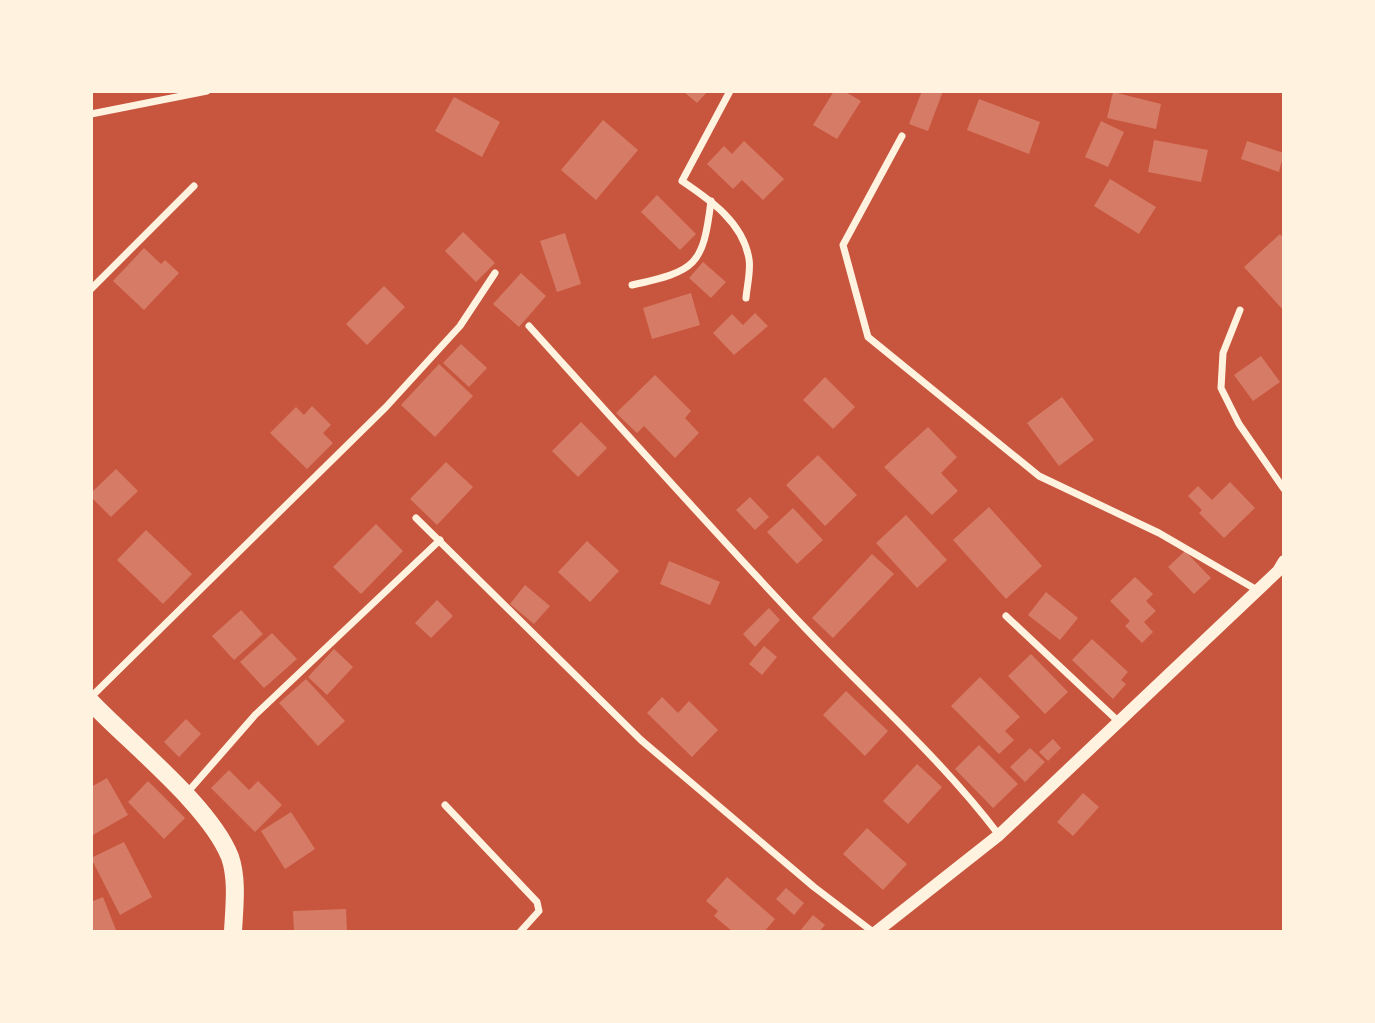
<svg xmlns="http://www.w3.org/2000/svg" width="1375" height="1023" viewBox="0 0 1375 1023" font-family="'Sofia Sans Condensed',sans-serif">
<rect width="100%" height="100%" fill="#c8553d"/>
<g fill="#d67c66">
<path d="M 683,91 L 708,91 L 697,103 Z"/>
<path d="M 834,91 L 844,91 L 861,101 L 837,139 L 813,125 Z"/>
<path d="M 922,91 L 943,91 L 928,131 L 909,124 Z"/>
<path d="M 1113,92 L 1161,104 L 1156,129 L 1107,118 Z"/>
<path d="M 454,97 L 500,122 L 482,157 L 435,131 Z"/>
<path d="M 979,99 L 1040,122 L 1029,154 L 967,130 Z"/>
<path d="M 603,120 L 638,150 L 596,200 L 561,170 Z"/>
<path d="M 1101,121 L 1124,132 L 1108,167 L 1085,157 Z"/>
<path d="M 1154,140 L 1208,150 L 1201,182 L 1148,172 Z"/>
<path d="M 744,141 L 784,179 L 763,200 L 742,180 L 733,189 L 707,164 L 724,146 L 732,154 Z"/>
<path d="M 1247,141 L 1284,153 L 1279,172 L 1241,159 Z"/>
<path d="M 1110,179 L 1156,207 L 1139,234 L 1094,206 Z"/>
<path d="M 657,195 L 696,234 L 680,250 L 641,212 Z"/>
<path d="M 463,232 L 495,263 L 476,282 L 445,251 Z"/>
<path d="M 565,233 L 581,284 L 557,292 L 540,241 Z"/>
<path d="M 1280,234 L 1284,239 L 1284,311 L 1244,267 Z"/>
<path d="M 144,248 L 161,264 L 165,260 L 179,273 L 144,310 L 113,281 Z"/>
<path d="M 703,262 L 726,282 L 711,298 L 689,278 Z"/>
<path d="M 521,273 L 546,296 L 519,327 L 493,304 Z"/>
<path d="M 384,286 L 405,307 L 367,345 L 346,324 Z"/>
<path d="M 691,293 L 700,325 L 652,339 L 643,308 Z"/>
<path d="M 755,313 L 768,326 L 734,355 L 713,333 L 732,314 L 743,325 Z"/>
<path d="M 461,344 L 487,368 L 469,387 L 443,363 Z"/>
<path d="M 1261,356 L 1280,382 L 1253,401 L 1234,375 Z"/>
<path d="M 439,364 L 473,396 L 435,437 L 401,405 Z"/>
<path d="M 655,375 L 691,411 L 685,418 L 699,433 L 675,458 L 644,426 L 637,433 L 616,413 Z"/>
<path d="M 825,377 L 855,407 L 833,429 L 803,400 Z"/>
<path d="M 1062,397 L 1094,440 L 1059,466 L 1027,423 Z"/>
<path d="M 312,406 L 331,425 L 323,433 L 333,443 L 307,469 L 270,433 L 296,407 L 304,415 Z"/>
<path d="M 581,422 L 607,448 L 578,477 L 552,451 Z"/>
<path d="M 928,427 L 957,457 L 941,473 L 958,491 L 932,515 L 884,467 Z"/>
<path d="M 818,455 L 857,495 L 825,526 L 786,485 Z"/>
<path d="M 446,462 L 473,487 L 437,525 L 410,499 Z"/>
<path d="M 116,469 L 138,491 L 111,517 L 91,497 L 91,493 Z"/>
<path d="M 1230,482 L 1255,508 L 1224,538 L 1199,513 L 1202,510 L 1188,496 L 1198,486 L 1212,500 Z"/>
<path d="M 750,497 L 769,517 L 755,530 L 736,510 Z"/>
<path d="M 989,507 L 1042,566 L 1006,599 L 953,540 Z"/>
<path d="M 793,508 L 823,540 L 797,564 L 767,532 Z"/>
<path d="M 906,515 L 947,560 L 917,588 L 876,543 Z"/>
<path d="M 376,524 L 403,551 L 361,594 L 333,567 Z"/>
<path d="M 146,530 L 192,574 L 163,604 L 117,560 Z"/>
<path d="M 587,541 L 619,571 L 590,602 L 558,572 Z"/>
<path d="M 1185,551 L 1211,578 L 1194,594 L 1168,567 Z"/>
<path d="M 872,554 L 894,574 L 833,638 L 812,618 Z"/>
<path d="M 669,561 L 720,582 L 710,605 L 660,584 Z"/>
<path d="M 1135,577 L 1153,594 L 1146,601 L 1156,611 L 1144,622 L 1153,632 L 1142,643 L 1125,626 L 1130,621 L 1110,601 Z"/>
<path d="M 525,585 L 550,606 L 534,624 L 510,604 Z"/>
<path d="M 1046,592 L 1078,618 L 1060,640 L 1028,615 Z"/>
<path d="M 437,600 L 453,616 L 431,638 L 415,623 Z"/>
<path d="M 769,608 L 780,620 L 755,647 L 743,634 Z"/>
<path d="M 241,610 L 263,634 L 234,660 L 212,636 Z"/>
<path d="M 272,633 L 297,659 L 264,688 L 240,662 Z"/>
<path d="M 1092,639 L 1128,672 L 1121,680 L 1126,684 L 1113,699 L 1072,660 Z"/>
<path d="M 764,646 L 777,657 L 762,675 L 749,664 Z"/>
<path d="M 334,649 L 353,667 L 327,695 L 308,677 Z"/>
<path d="M 1031,654 L 1068,692 L 1045,714 L 1008,676 Z"/>
<path d="M 980,677 L 1020,717 L 1005,731 L 1014,740 L 999,754 L 951,706 Z"/>
<path d="M 306,679 L 345,721 L 318,746 L 279,703 Z"/>
<path d="M 846,691 L 888,731 L 865,756 L 823,715 Z"/>
<path d="M 662,697 L 678,713 L 689,701 L 718,730 L 692,757 L 647,713 Z"/>
<path d="M 186,719 L 201,734 L 179,757 L 164,742 Z"/>
<path d="M 1053,739 L 1061,748 L 1048,761 L 1039,752 Z"/>
<path d="M 979,745 L 1018,784 L 993,808 L 955,769 Z"/>
<path d="M 1030,748 L 1045,762 L 1025,782 L 1010,767 Z"/>
<path d="M 917,764 L 942,787 L 908,824 L 883,801 Z"/>
<path d="M 229,770 L 249,790 L 258,781 L 282,805 L 255,832 L 211,788 Z"/>
<path d="M 107,778 L 128,815 L 91,836 L 91,787 Z"/>
<path d="M 148,781 L 185,818 L 164,839 L 128,802 Z"/>
<path d="M 1083,793 L 1099,807 L 1073,836 L 1057,822 Z"/>
<path d="M 291,812 L 315,849 L 285,869 L 261,831 Z"/>
<path d="M 867,828 L 907,864 L 883,890 L 843,854 Z"/>
<path d="M 124,842 L 152,897 L 120,915 L 91,858 Z"/>
<path d="M 727,877 L 775,919 L 764,932 L 733,932 L 714,916 L 718,911 L 706,901 Z"/>
<path d="M 786,888 L 804,903 L 794,915 L 776,899 Z"/>
<path d="M 103,897 L 116,930 L 91,932 L 91,902 Z"/>
<path d="M 346,909 L 347,932 L 294,932 L 293,911 Z"/>
<path d="M 813,915 L 825,925 L 819,932 L 799,932 Z"/>
</g>
<g fill="none" stroke-linecap="round" stroke-linejoin="round">
<g stroke="#fff3e0" stroke-width="7">
<path d="M 730,91 L 682,181 C 710,200 743,222 749,259 C 751,270 747,286 746,298"/>
<path d="M 91,114 L 207,91"/>
<path d="M 902,136 L 843,245 L 868,337 L 1039,476 L 1159,533 L 1257,590"/>
<path d="M 632,285 C 696,271 703,266 711,201"/>
<path d="M 91,289 L 194,186"/>
<path d="M 1240,310 L 1223,353 L 1221,388 L 1239,424 L 1284,489"/>
<path d="M 529,326 C 621,428 713,531 807,630 C 872,698 943,761 999,835"/>
<path d="M 416,518 L 641,740 L 814,887 L 873,932"/>
<path d="M 1006,616 L 1119,722"/>
<path d="M 91,697 L 386,407 L 460,326 L 495,273"/>
<path d="M 186,794 L 255,715 L 440,540"/>
<path d="M 445,805 L 537,902 L 539,911 L 520,932"/>
</g>
<path stroke="#fff3e0" stroke-width="12" d="M 876,932 L 999,835 L 1278,571 L 1284,561"/>
<path stroke="#fff3e0" stroke-width="18" d="M 91,702 C 130,743 210,806 230,857 C 238,880 234,909 233,932"/>
</g>
<rect width="1375" height="1023" fill="none" stroke="#fff3e0" stroke-width="186"/>
</svg>
